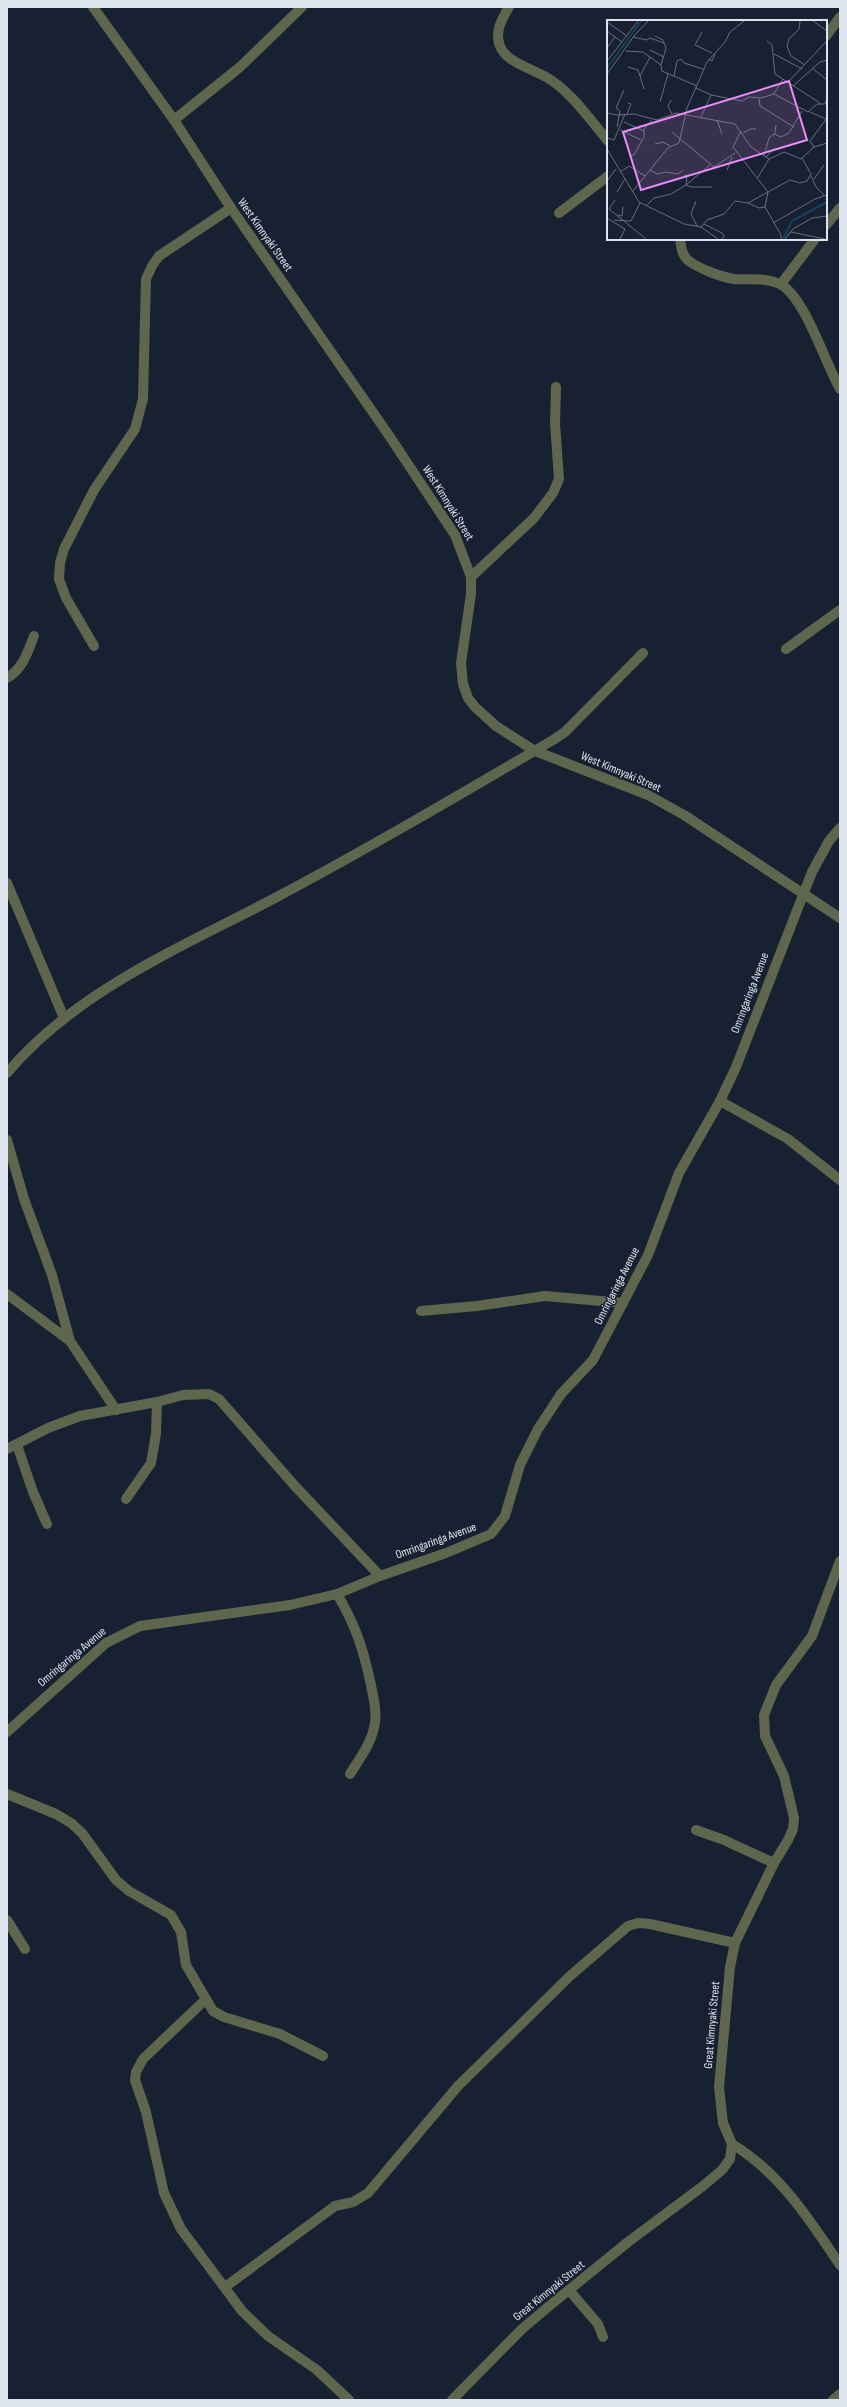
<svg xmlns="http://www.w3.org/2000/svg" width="847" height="2407" viewBox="0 0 847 2407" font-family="'Sofia Sans Condensed',sans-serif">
<rect width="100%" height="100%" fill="#182131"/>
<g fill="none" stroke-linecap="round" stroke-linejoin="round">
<g stroke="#5e664d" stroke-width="10">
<path d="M 93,7 L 174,120 L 231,208 L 388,434 L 455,535 L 471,577 L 471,594 L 461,663 L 463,684 L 468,698 L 475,707 L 496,726 L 535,751 L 648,795 L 684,815 L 840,918"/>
<path d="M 509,7 C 501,20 493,35 502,50 C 510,63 534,70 546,77 C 571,91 590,120 608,141"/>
<path d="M 826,36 L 840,17"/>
<path d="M 174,120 L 240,67 L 302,7"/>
<path d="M 559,213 L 608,176"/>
<path d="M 826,225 L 840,208"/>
<path d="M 680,239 C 681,247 682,256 689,261 C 700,269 721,277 734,279 C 750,280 765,277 780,284 C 805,297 825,363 840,389"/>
<path d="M 781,284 L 815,239"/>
<path d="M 471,577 L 534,518 L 553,493 L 559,479 L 555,423 L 556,387"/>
<path d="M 94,646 L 66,598 L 59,579 L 60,563 L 64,549 L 94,490 L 135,429 L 143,399 L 146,279 L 152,266 L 159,256 L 231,208"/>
<path d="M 786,649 L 840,610"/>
<path d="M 7,678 C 23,669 28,651 34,636"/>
<path d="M 7,883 L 64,1018"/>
<path d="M 7,1073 C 77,990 182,947 275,898 C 369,848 461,794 553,740 L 565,732 L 643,653"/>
<path d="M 720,1101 L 788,1139 L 840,1180"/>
<path d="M 7,1140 L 24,1199 L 52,1275 L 70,1341 L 116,1410"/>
<path d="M 7,1294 L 70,1341"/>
<path d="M 421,1311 L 477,1306 L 545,1296 L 623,1303"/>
<path d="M 17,1445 L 33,1492 L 47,1524"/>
<path d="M 7,1449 L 48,1428 L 80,1416 L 157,1402 L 183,1395 L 209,1394 L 219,1399 L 294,1485 L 380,1576"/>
<path d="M 126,1499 L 151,1463 L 156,1434 L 157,1402"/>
<path d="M 337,1594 C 356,1626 363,1648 371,1685 C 373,1697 377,1709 375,1722 C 373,1741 360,1758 350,1774"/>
<path d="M 7,1732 L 106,1643 L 140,1626 L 290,1605 L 337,1594 L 380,1576 L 446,1553 L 491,1534 L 505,1516 L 520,1465 L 538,1429 L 561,1394 L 593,1360 L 648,1255 L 679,1173 L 720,1101 L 736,1067 L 812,872 L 829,841 L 840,828"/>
<path d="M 7,1794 L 56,1814 L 71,1823 L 82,1833 L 116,1880 L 129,1891 L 171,1915 L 181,1932 L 186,1965 L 213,2011 L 224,2017 L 280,2034 L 323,2056"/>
<path d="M 696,1830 L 724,1840 L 774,1863"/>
<path d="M 7,1920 L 25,1949"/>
<path d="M 205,2000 L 143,2059 L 136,2072 L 135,2080 L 146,2112 L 164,2193 L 181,2229 L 242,2311 L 268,2336 L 317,2370 L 349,2400"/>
<path d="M 732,2144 C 780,2173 809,2219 840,2265"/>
<path d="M 225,2287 L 335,2206 L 353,2202 L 368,2193 L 458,2086 L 570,1976 L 628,1926 L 638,1923 L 650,1924 L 735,1943"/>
<path d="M 569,2290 L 598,2324 L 603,2337"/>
<path d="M 452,2400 L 522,2329 L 548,2307 L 628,2242 L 703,2186 L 722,2170 L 730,2159 L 732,2144 L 723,2123 L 719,2087 L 730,1967 L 735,1943 L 774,1863 L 788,1840 L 793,1829 L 794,1818 L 784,1776 L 765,1736 L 764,1715 L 776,1685 L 812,1636 L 840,1561"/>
<path d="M 833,2400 L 840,2394"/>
</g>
</g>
<g text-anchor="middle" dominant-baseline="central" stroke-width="3" stroke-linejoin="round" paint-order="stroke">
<g font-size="12" fill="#dde4ee" stroke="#182131">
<text transform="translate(265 235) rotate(55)">West Kimnyaki Street</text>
<text transform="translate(448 503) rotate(58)">West Kimnyaki Street</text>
<text transform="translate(621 772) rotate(23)">West Kimnyaki Street</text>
<text transform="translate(750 993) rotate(-69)">Omringaringa Avenue</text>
<text transform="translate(617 1286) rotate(-63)">Omringaringa Avenue</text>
<text transform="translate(436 1541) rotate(-20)">Omringaringa Avenue</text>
<text transform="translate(72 1657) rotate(-40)">Omringaringa Avenue</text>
<text transform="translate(712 2025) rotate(-85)">Great Kimnyaki Street</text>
<text transform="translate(549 2291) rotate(-39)">Great Kimnyaki Street</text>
</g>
</g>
<g transform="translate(607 20)">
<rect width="220" height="220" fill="#182131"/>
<path fill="none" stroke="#12425f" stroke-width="2" d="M 0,48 L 34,1M 176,219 L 185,201 L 220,182"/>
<path fill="none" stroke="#676f7d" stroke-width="1" d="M 193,1 L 192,9 L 182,19 L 180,26 L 184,36 L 198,45M 206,1 L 220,11M 0,2 L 20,16M 0,11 L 15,22M 95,12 L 88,25 L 105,33M 48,16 L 56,20 L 59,28 L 54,45M 26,17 L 40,20 L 43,18 L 57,23M 160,21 L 165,25 L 168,54 L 213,83M 0,28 L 8,17M 43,30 L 57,37M 19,31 L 36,32 L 54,45 L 55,51 L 90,66M 167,34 L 195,49M 101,39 L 105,41 L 108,34M 0,41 L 31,1M 21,47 L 31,50 L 33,56M 205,48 L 220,60M 0,54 L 27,16 L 41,1M 67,56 L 70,41 L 74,39 L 77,43 L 96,49M 181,62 L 220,21M 186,66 L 213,42 L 220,40M 89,68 L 104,75 L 135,81 L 142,77 L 154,78 L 167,74 L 201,92 L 210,84 L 218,84 L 220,78M 37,69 L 33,56 L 43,37M 166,75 L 176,59M 152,79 L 153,86 L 187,107M 64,80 L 61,86 L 65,94M 53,82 L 61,54M 203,92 L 219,99M 0,93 L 10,95 L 27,94 L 50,100 L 69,93 L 128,104 L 144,127 L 162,139 L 177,132 L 194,139 L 207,127 L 220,123M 20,94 L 24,84 L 21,83M 94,97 L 104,75M 110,100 L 115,114M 17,102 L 37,111M 10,107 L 13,91 L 9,88 L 17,70M 13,110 L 34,120M 134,111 L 126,127 L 161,172 L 158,187 L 174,215 L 174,219M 65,112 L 107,147 L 128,133M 136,113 L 143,109 L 149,109M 167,114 L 174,117 L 182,113 L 195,91M 0,118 L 7,120 L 18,94M 48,124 L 56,122 L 63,126M 207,127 L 203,121 L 220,98M 0,129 L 32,182 L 77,204 L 94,207 L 111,219M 22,135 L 27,135 L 37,117 L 37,109 L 45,100M 157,136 L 162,118 L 168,113 L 169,105M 159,137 L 168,128M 43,150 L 50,154 L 59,152 L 71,154 L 76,150M 120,150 L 125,137M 13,152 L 22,146 L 38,156M 77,155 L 80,156 L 79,165 L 84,167 L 105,167M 204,156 L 209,167 L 217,175M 150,159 L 162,139M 207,159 L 217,145M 0,161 L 9,149M 10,172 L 18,159M 25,172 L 61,128 L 72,123 L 80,88 L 100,42 L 118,22 L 123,12 L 137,1M 8,180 L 2,189 L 39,219M 89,181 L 84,194 L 90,206M 141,183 L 152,188 L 158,187M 39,186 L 47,178 L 64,174 L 79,165 L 103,145M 11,195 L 15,196 L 16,187M 0,198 L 18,209 L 13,219M 7,200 L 24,201 L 33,183M 166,203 L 208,179 L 220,175M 97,204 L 115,213 L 117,216 L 115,219M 94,207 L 100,200 L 117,194 L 128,181 L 141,183 L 183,160 L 193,163 L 200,161 L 204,154 L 195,138M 184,212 L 218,219M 178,219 L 186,209 L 205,198 L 220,196"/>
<path fill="#ec8cfb" fill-opacity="0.15" stroke="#ec8cfb" stroke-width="2" d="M 182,61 L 200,120 L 34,170 L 16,112 Z"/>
<rect width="220" height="220" fill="none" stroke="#dde4ee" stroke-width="2"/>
</g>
<rect width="847" height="2407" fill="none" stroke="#dde4ee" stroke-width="16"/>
</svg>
